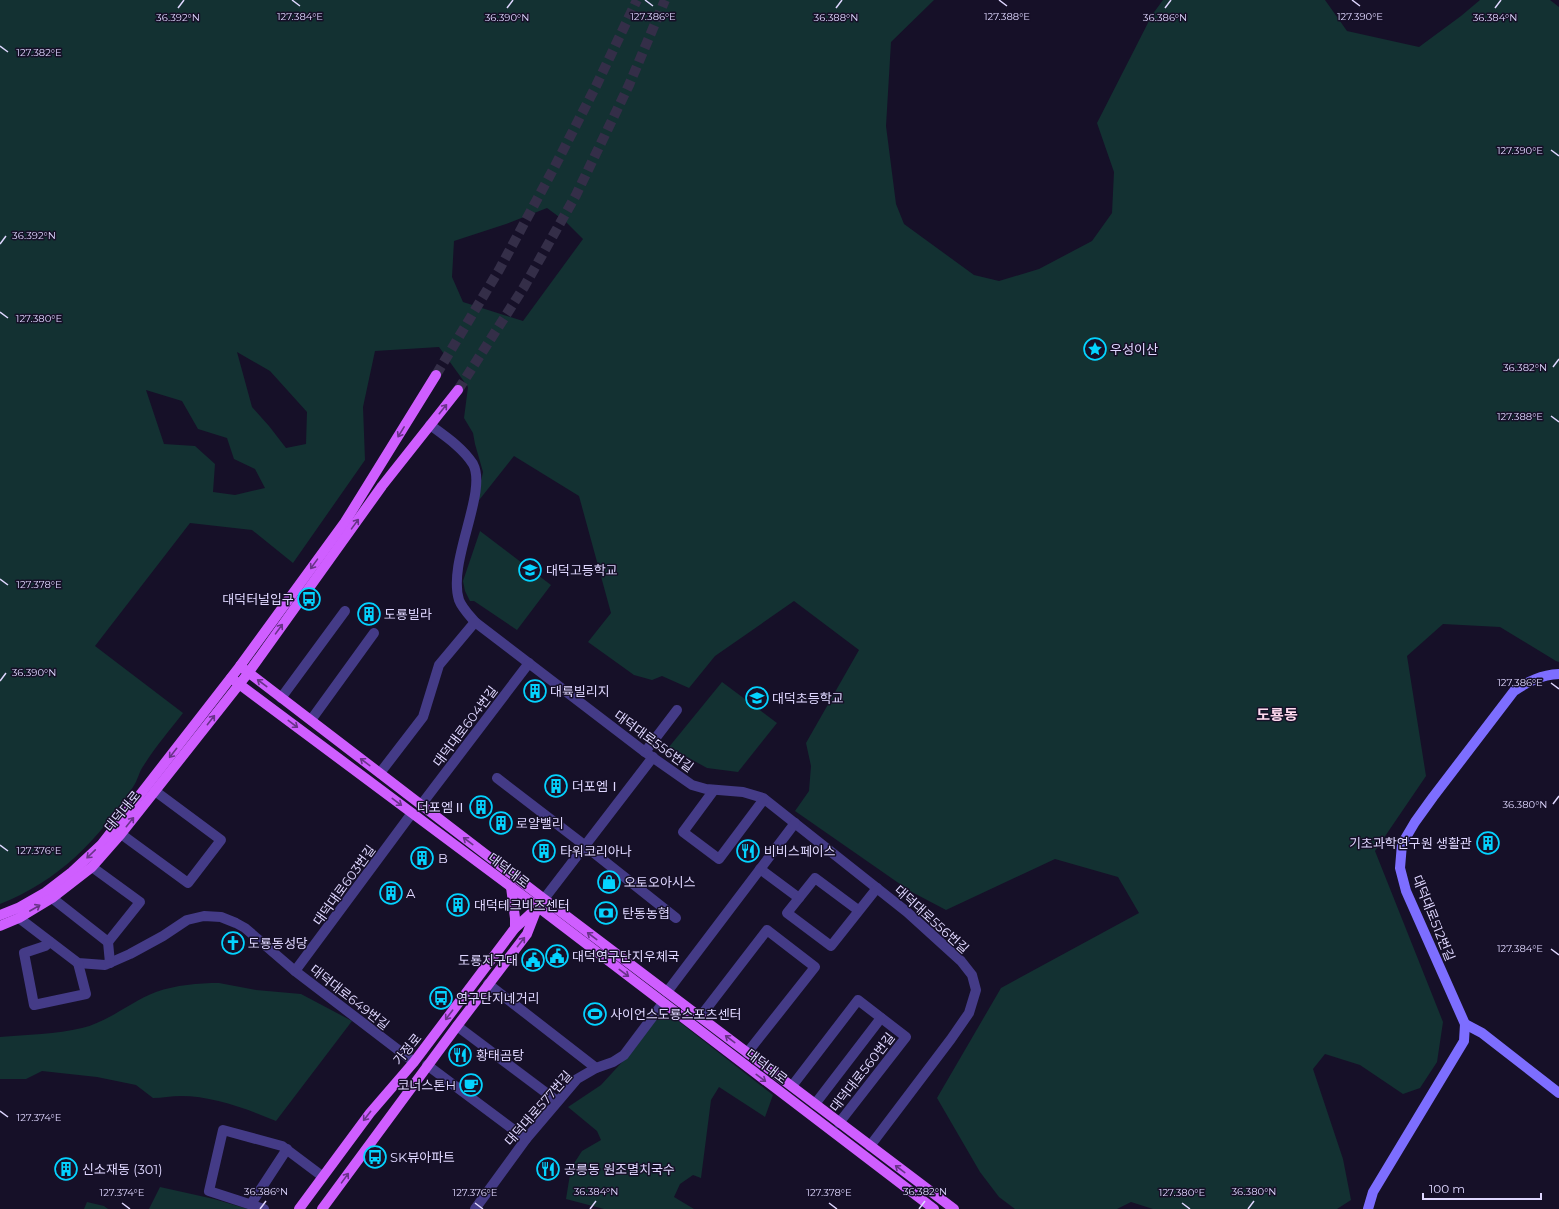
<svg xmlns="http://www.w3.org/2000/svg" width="1559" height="1209" viewBox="0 0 1559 1209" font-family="Montserrat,'Noto Sans KR',sans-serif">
<rect width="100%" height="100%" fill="#161028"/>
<g fill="#133132" fill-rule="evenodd">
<path d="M 0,0 L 934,0 L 891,42 L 886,126 L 896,204 L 904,224 L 974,275 L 999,281 L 1039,269 L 1092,241 L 1112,213 L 1114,172 L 1097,123 L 1152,15 L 1163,0 L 1325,0 L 1347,31 L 1419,47 L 1461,16 L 1480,0 L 1550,0 L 1559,7 L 1559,662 L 1556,661 L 1500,627 L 1443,624 L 1407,656 L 1426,776 L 1375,851 L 1443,1022 L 1437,1062 L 1420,1088 L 1403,1094 L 1360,1065 L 1325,1054 L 1313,1069 L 1343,1159 L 1351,1200 L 1337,1209 L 1153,1209 L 1131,1202 L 1117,1209 L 1015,1209 L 999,1197 L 980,1172 L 937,1098 L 1001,988 L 1139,913 L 1118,877 L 1055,859 L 946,910 L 910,891 L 795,811 L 809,791 L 811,766 L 806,743 L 859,650 L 794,601 L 715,656 L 689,688 L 662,676 L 652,680 L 634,675 L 588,642 L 611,613 L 579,496 L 514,456 L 476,504 L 483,472 L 475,444 L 473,433 L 464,418 L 468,387 L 439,347 L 375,351 L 363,407 L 365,460 L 293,563 L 252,530 L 190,523 L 95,646 L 183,713 C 170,730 155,747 144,765 C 139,771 138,780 133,787 C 99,839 59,881 0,904 ZM 547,208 L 566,222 L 583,239 L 523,321 L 463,302 L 452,277 L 454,241 L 506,224 ZM 237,352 L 270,371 L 307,412 L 306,444 L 286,448 L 269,426 L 252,407 ZM 146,390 L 182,401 L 198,429 L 227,438 L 234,459 L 255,469 L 265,488 L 235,495 L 213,492 L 215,464 L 195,446 L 164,444 Z"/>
<path d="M 480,531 L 551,585 L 517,630 L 474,601 L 470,601 L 465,591 L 463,581 Z"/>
<path d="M 722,682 L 777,723 L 738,772 L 707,768 L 669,747 Z"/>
<path d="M 219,983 L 256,990 L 301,994 L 352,1021 L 276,1121 C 248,1109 212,1096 181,1096 C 171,1096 162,1098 153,1098 L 136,1085 L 97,1077 L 42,1071 L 26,1079 L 0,1079 L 0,1037 C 26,1035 57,1034 82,1028 C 108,1022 132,1001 156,992 C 176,985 198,983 219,983 Z"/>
<path d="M 668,1013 L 773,1095 L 765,1117 L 719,1087 L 711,1100 L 701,1178 L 693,1175 L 680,1184 L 674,1197 L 694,1209 L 604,1209 L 566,1199 L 571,1168 L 582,1151 L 601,1140 L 597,1131 L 568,1107 L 601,1085 L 635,1048 L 659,1014 Z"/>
<path d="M 160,1187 L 214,1199 L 248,1209 L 149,1209 Z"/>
<path d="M 87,1202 L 104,1206 L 108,1209 L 84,1209 Z"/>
</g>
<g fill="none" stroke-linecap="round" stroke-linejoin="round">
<g stroke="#342e48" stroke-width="10" stroke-dasharray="10 5" stroke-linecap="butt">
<path d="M 436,375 L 499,270 L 555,166 L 596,86 L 637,0"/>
<path d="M 458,390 L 524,287 L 576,195 L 629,85 L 665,0"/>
</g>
<g stroke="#443b87" stroke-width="10">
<path d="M 430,425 C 445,436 463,448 473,464 C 488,492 447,562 459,600 C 462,608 469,615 475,622 L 645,752 L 692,785 L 706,789 L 743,792 L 763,798 L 907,912 L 961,961 L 972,975 L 976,990 L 969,1013 L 951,1039 L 870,1146"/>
<path d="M 281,698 L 345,611"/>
<path d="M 311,720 L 374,633"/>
<path d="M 645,752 L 677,710"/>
<path d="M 380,773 L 423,717 L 439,665 L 475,622"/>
<path d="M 497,778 L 579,841 L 676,918"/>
<path d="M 714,790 L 683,832 L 719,859 L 764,799"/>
<path d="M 421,805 L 529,663"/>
<path d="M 121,834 L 188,883 L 221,840 L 155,791"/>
<path d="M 760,869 L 799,898 L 787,913 L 831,946 L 877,888"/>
<path d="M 52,898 L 108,942 L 140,902 L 92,867"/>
<path d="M 799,898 L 815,878 L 858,910"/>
<path d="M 544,899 L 653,757"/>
<path d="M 19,918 L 78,963 L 105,965 L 130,954 L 163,936 L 187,920 L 204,916 L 221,917 L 236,923 L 245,928 L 295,971 L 414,1062"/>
<path d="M 50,942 L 45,946 L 24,953 L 34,1005 L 86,994 L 78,963"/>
<path d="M 108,942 L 110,963"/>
<path d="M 295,971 L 412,813"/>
<path d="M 488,984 L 596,1068"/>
<path d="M 667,992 L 795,823"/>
<path d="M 700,1017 L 767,930 L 815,967 L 747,1053"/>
<path d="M 457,1026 L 557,1101"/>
<path d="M 427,1065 L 526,1139"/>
<path d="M 792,1086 L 858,1000 L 906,1037 L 839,1123"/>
<path d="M 815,1104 L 881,1018"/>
<path d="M 251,1204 L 287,1149"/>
<path d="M 264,1209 L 209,1191 L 223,1130 L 282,1146 L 322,1176"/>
<path d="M 475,1209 L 526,1139 L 577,1079 L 596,1068 L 613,1062 L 624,1055 L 663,1003"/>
</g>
<g stroke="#7d6eff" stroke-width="10">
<path d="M 1465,1024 L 1482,1033 L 1559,1093"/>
<path d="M 1368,1209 L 1373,1192 L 1464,1041 L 1465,1024 L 1406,891 L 1400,868 L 1402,844 L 1415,822 L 1433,797 L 1514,691 C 1529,681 1541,675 1559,674"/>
</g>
<g stroke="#cf5eff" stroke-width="10">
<path d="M 240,666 L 544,899 L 954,1209"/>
<path d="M 231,678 L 538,907 L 934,1209"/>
<path d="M 511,887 L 515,918 L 515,928"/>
<path d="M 0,915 L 18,908 L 46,892 L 72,872 L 101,845 L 240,666 L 345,522 L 436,375"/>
<path d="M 0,926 L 19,918 L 52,898 L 92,867 L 121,834 L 249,672 L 382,486 L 458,390"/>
<path d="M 299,1209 L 370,1113 L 414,1062 L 515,928 L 538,907"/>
<path d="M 322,1209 L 457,1026 L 527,934 L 536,911"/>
</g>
</g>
<defs><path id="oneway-shaft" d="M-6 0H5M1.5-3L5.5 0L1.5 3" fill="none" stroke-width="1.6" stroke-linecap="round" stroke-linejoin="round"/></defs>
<g stroke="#693389">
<use href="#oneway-shaft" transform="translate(443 409) rotate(-51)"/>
<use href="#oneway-shaft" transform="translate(401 432) rotate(122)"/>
<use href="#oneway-shaft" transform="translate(355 524) rotate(-54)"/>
<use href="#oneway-shaft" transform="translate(314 564) rotate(126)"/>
<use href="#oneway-shaft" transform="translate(279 629) rotate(-54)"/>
<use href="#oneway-shaft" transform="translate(262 683) rotate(-143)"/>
<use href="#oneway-shaft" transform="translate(211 720) rotate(-52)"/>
<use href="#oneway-shaft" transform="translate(293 724) rotate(37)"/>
<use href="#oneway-shaft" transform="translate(173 753) rotate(128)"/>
<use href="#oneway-shaft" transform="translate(365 762) rotate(-143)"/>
<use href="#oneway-shaft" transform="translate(397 802) rotate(37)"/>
<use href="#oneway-shaft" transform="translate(130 822) rotate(-51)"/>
<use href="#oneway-shaft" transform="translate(468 841) rotate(-143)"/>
<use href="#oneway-shaft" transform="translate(91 854) rotate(136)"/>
<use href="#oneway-shaft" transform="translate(35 908) rotate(-30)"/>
<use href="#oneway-shaft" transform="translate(592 936) rotate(-143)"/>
<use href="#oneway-shaft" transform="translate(521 942) rotate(-52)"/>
<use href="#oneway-shaft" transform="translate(624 973) rotate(37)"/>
<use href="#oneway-shaft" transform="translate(449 1015) rotate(127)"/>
<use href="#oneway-shaft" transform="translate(730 1039) rotate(-143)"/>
<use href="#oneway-shaft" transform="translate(761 1078) rotate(37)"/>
<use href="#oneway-shaft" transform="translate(367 1116) rotate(128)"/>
<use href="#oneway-shaft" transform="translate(900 1169) rotate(-143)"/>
<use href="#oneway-shaft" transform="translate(345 1178) rotate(-54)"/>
</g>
<path fill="none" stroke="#dfd7ff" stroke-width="1.5" d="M 292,0 L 300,6M 645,0 L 653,6M 999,0 L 1007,6M 1352,0 L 1360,6M 178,8 L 184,0M 507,8 L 513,0M 836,8 L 842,0M 1165,8 L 1171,0M 1495,8 L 1501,0M 0,46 L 8,52M 1551,150 L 1559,156M 0,244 L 6,236M 0,312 L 8,318M 1553,367 L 1559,359M 1551,416 L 1559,422M 0,579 L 8,585M 0,681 L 6,673M 1551,683 L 1559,689M 1553,804 L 1559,796M 0,845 L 8,851M 1551,949 L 1559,955M 0,1111 L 8,1117M 122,1203 L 130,1209M 475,1203 L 483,1209M 829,1203 L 837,1209M 1182,1203 L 1190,1209M 260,1209 L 266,1201M 590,1209 L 596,1201M 919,1209 L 925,1201M 1248,1209 L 1254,1201"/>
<defs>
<g id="sight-ring" transform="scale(1.15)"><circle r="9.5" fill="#161028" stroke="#04d3ff" stroke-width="1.5"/><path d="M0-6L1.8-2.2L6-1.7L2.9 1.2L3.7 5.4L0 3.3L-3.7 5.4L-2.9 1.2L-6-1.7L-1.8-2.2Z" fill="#04d3ff"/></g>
<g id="school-ring" transform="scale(1.15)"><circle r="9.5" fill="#161028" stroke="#04d3ff" stroke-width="1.5"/><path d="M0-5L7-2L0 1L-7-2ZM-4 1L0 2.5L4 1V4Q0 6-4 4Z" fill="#04d3ff"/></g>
<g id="bus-ring" transform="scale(1.15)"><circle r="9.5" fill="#161028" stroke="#04d3ff" stroke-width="1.5"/><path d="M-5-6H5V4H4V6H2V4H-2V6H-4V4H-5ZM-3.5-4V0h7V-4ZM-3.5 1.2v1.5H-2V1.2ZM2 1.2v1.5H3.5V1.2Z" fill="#04d3ff"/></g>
<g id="building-ring" transform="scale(1.15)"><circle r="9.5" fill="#161028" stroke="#04d3ff" stroke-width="1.5"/><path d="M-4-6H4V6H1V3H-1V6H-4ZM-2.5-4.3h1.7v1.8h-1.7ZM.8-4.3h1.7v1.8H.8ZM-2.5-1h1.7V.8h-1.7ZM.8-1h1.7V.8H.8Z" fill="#04d3ff"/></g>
<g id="restaurant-ring" transform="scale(1.15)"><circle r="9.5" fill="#161028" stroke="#04d3ff" stroke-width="1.5"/><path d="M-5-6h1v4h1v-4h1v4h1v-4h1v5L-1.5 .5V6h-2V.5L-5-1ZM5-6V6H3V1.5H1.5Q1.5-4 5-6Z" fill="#04d3ff"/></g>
<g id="shop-ring" transform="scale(1.15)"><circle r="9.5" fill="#161028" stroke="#04d3ff" stroke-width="1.5"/><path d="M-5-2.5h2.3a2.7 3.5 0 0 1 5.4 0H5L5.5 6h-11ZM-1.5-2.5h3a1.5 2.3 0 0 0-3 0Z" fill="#04d3ff"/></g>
<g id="bank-ring" transform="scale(1.15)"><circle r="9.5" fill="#161028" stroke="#04d3ff" stroke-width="1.5"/><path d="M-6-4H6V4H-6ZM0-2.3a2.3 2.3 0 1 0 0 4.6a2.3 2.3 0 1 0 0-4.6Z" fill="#04d3ff"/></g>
<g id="church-ring" transform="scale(1.15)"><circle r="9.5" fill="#161028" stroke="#04d3ff" stroke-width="1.5"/><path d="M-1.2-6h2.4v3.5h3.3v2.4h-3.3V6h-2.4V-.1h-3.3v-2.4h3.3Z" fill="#04d3ff"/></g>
<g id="civic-ring" transform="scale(1.15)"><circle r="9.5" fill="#161028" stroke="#04d3ff" stroke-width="1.5"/><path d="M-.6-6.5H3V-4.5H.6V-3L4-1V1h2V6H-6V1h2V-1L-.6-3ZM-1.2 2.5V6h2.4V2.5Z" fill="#04d3ff"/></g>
<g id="stadium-ring" transform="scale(1.15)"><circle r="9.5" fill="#161028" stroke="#04d3ff" stroke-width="1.5"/><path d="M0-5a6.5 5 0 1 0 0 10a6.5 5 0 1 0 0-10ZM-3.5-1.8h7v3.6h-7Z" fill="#04d3ff"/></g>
<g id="cafe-ring" transform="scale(1.15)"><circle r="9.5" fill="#161028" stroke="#04d3ff" stroke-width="1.5"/><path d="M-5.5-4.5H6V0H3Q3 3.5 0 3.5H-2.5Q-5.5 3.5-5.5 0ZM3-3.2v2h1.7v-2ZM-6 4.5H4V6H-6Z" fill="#04d3ff"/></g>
</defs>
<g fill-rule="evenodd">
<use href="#sight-ring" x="1095" y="349"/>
<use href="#school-ring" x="530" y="570"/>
<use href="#bus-ring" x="309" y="599"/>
<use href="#building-ring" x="369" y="614"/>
<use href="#building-ring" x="535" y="691"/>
<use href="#school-ring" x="757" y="698"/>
<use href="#building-ring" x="556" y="786"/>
<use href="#building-ring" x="481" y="807"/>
<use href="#building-ring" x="501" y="823"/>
<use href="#building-ring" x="1488" y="843"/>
<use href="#building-ring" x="544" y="851"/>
<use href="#restaurant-ring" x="748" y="851"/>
<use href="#building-ring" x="422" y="858"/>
<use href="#shop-ring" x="609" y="882"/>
<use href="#building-ring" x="391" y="893"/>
<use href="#building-ring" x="458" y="905"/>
<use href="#bank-ring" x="606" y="913"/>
<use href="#church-ring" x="233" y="943"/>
<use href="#civic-ring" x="557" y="956"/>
<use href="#civic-ring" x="533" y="960"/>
<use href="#bus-ring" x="441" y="998"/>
<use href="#stadium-ring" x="595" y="1014"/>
<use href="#restaurant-ring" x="460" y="1055"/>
<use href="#cafe-ring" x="471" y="1085"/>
<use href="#bus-ring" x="375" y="1157"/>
<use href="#building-ring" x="66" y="1169"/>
<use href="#restaurant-ring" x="548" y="1169"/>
</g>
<g text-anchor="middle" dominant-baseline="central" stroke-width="3" stroke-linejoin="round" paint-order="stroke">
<g font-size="13" fill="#dfd7ff" stroke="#161028" text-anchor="start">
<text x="1110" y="349">우성이산</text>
<text x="546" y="570">대덕고등학교</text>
<text x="294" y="599" text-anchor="end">대덕터널입구</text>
<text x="384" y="614">도룡빌라</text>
<text x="550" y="691">대륙빌리지</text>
<text x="772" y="698">대덕초등학교</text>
<text x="572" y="786">더포엠Ⅰ</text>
<text x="466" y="807" text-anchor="end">더포엠Ⅱ</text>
<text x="516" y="823">로얄밸리</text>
<text x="1472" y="843" text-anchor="end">기초과학연구원 생활관</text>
<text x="560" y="851">타워코리아나</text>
<text x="764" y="851">비비스페이스</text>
<text x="438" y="858">B</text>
<text x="624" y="882">오토오아시스</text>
<text x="406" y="893">A</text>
<text x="474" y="905">대덕테크비즈센터</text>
<text x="622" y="913">탄동농협</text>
<text x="248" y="943">도룡동성당</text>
<text x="572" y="956">대덕연구단지우체국</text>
<text x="518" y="960" text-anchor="end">도룡지구대</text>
<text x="456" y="998">연구단지네거리</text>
<text x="610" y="1014">사이언스도룡스포츠센터</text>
<text x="476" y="1055">황태곰탕</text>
<text x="456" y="1085" text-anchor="end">코너스톤H</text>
<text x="390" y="1157">SK뷰아파트</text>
<text x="82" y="1169">신소재동 (301)</text>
<text x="564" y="1169">공릉동 원조멸치국수</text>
</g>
<g font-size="13" fill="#dfd7ff" stroke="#161028">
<text transform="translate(465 726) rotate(-53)">대덕대로604번길</text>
<text transform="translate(654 741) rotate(36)">대덕대로556번길</text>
<text transform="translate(122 811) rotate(-51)">대덕대로</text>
<text transform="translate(509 870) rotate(37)">대덕대로</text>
<text transform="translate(344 885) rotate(-54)">대덕대로603번길</text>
<text transform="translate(1434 918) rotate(68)">대덕대로512번길</text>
<text transform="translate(932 919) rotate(42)">대덕대로556번길</text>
<text transform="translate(350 997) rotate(38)">대덕대로649번길</text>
<text transform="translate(407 1049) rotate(-51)">가정로</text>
<text transform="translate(767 1066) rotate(37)">대덕대로</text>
<text transform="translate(862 1072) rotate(-52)">대덕대로560번길</text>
<text transform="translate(538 1108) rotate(-49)">대덕대로577번길</text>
</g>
<g font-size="15" font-weight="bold" fill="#ffd9ee" stroke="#161028">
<text x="1277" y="714">도룡동</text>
</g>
</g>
<g font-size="10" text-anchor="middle" fill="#dfd7ff" stroke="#161028" stroke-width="3" stroke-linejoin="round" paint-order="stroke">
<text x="300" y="20">127.384°E</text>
<text x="653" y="20">127.386°E</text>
<text x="1007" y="20">127.388°E</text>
<text x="1360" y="20">127.390°E</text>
<text x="836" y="21">36.388°N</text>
<text x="178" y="21">36.392°N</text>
<text x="507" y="21">36.390°N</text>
<text x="1165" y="21">36.386°N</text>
<text x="1495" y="21">36.384°N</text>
<text x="39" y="56">127.382°E</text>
<text x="1520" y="154">127.390°E</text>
<text x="34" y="239">36.392°N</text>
<text x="39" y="322">127.380°E</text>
<text x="1525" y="371">36.382°N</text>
<text x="1520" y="420">127.388°E</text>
<text x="39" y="588">127.378°E</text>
<text x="34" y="676">36.390°N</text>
<text x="1520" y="686">127.386°E</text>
<text x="1525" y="808">36.380°N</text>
<text x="39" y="854">127.376°E</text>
<text x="1520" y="952">127.384°E</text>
<text x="39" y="1121">127.374°E</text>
<text x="266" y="1195">36.386°N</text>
<text x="596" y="1195">36.384°N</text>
<text x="925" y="1195">36.382°N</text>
<text x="1254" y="1195">36.380°N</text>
<text x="122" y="1196">127.374°E</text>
<text x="475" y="1196">127.376°E</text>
<text x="829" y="1196">127.378°E</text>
<text x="1182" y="1196">127.380°E</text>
</g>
<path d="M1423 1193v6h118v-6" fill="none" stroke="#dfd7ff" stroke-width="2"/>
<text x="1429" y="1193" font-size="12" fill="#dfd7ff" stroke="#161028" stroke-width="3" paint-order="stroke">100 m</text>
</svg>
